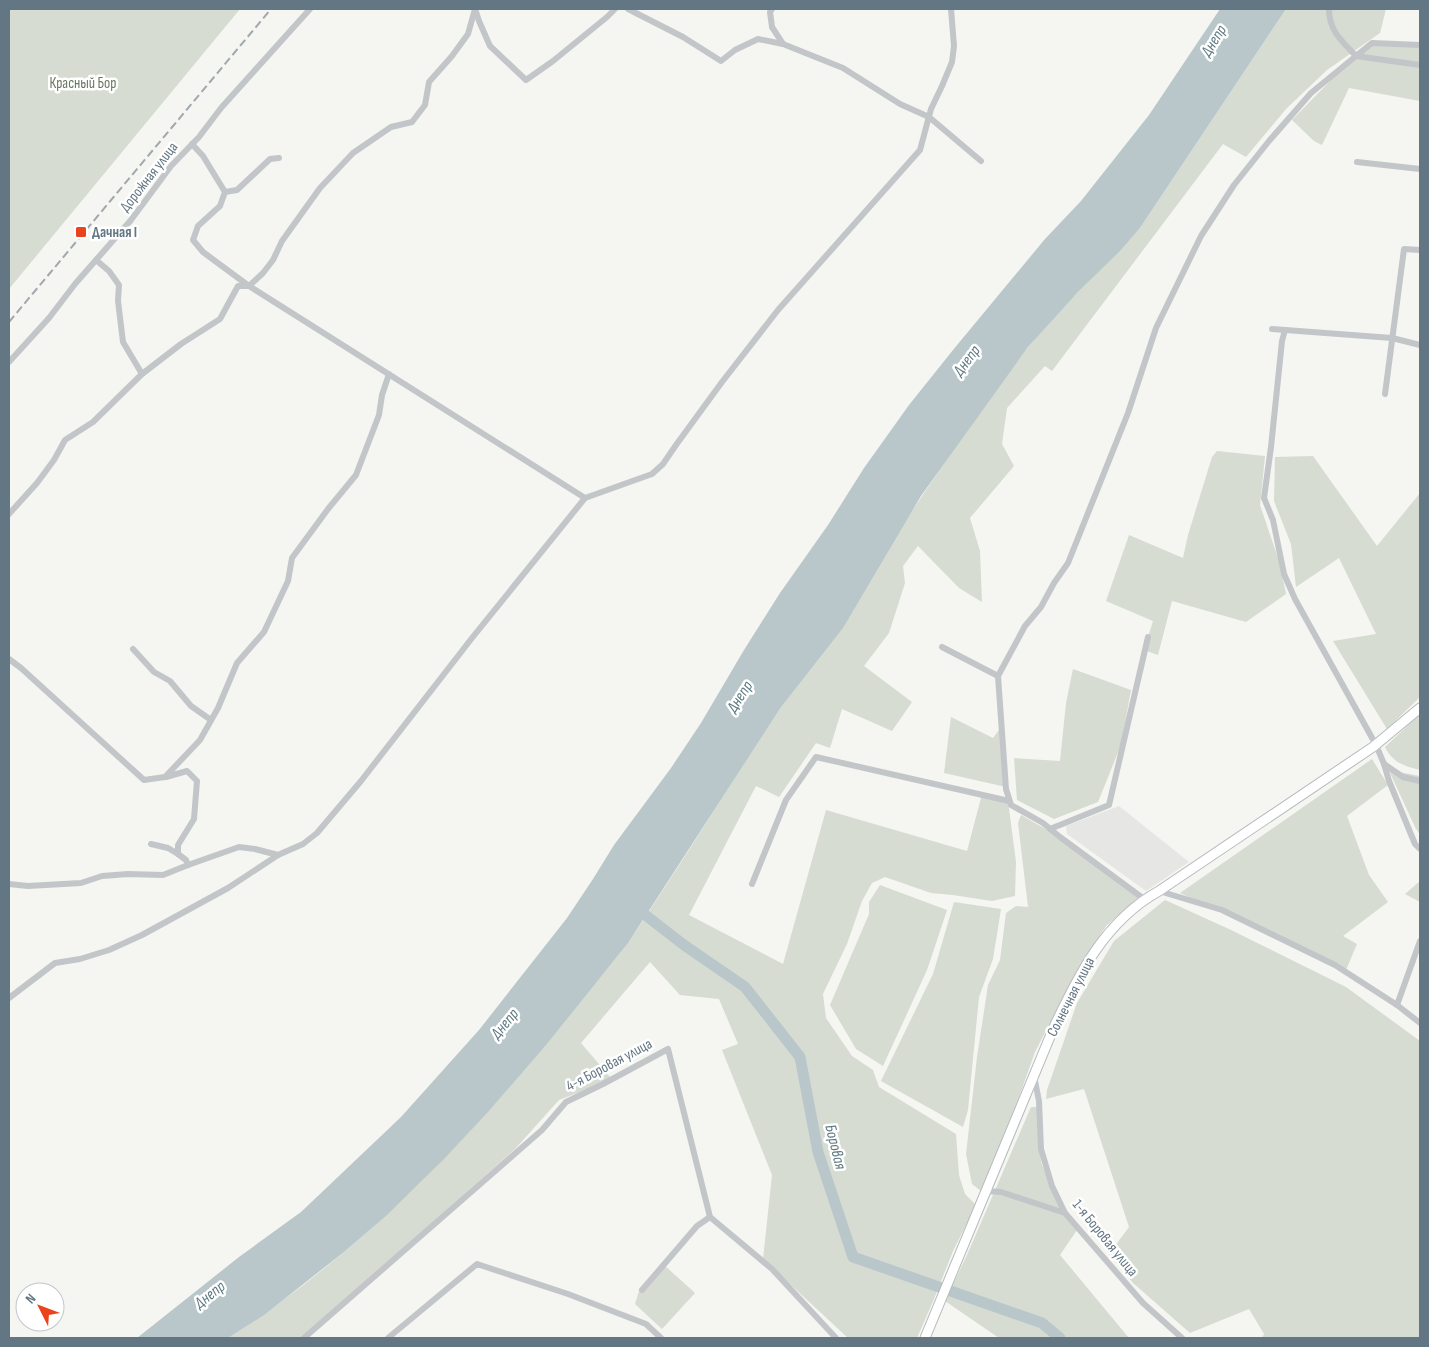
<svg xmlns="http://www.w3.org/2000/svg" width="1429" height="1347" viewBox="0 0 1429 1347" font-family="'Sofia Sans Condensed',sans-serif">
<rect width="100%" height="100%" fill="#f5f5f1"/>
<path fill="#e6e6e4" d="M 1119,806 L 1189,862 L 1146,891 L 1067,834 L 1066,826 Z"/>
<g fill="#d6dcd2">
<path d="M 9,9 L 240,9 L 9,289 Z"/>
<path d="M 1286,9 L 1386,9 L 1380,33 L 1327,70 L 1286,109 L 1246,157 L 1223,144 L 1052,371 L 1045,366 L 1007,408 L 1002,444 L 1014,466 L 970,518 L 980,551 L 982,602 L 959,588 L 918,546 L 903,566 L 905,583 L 889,633 L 864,666 L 912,702 L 892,731 L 842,709 L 830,748 L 816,743 L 779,797 L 756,786 L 689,915 L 783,964 L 826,810 L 967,851 L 982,794 L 1008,801 L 1016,862 L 1015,896 L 992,901 L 953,895 L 931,893 L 885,877 L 872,883 L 862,901 L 847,944 L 823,994 L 826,1018 L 852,1056 L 873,1070 L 879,1087 L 956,1134 L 959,1175 L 965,1194 L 976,1205 L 953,1251 L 934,1299 L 917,1338 L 848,1338 L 763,1259 L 772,1175 L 722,1050 L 738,1044 L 719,999 L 680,995 L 650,962 L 581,1043 L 610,1077 L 611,1080 L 559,1100 L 515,1149 L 302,1338 L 228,1338 C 365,1250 478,1131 578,1003 C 595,983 613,963 629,941 C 640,926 650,909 661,893 C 692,846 721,799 751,752 C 786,697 824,644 860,589 C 914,508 967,427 1026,350 C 1060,306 1103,270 1140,228 Z"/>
<path d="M 1375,41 L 1420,46 L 1420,101 L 1349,88 L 1322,145 L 1314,141 L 1292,120 L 1339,72 Z"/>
<path d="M 1217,451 L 1265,456 L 1260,505 L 1280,564 L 1286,594 L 1246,622 L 1172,601 L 1158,655 L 1144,650 L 1153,621 L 1106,601 L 1129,535 L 1183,558 L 1188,535 L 1212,457 Z"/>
<path d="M 1313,456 L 1377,546 L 1420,493 L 1420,697 L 1387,729 L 1333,641 L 1376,634 L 1339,558 L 1296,587 L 1291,544 L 1274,501 L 1275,457 Z"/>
<path d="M 1073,669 L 1131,690 L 1121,745 L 1098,802 L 1054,819 L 1017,800 L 1014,758 L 1060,761 L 1066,703 Z"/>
<path d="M 1420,714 L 1420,770 C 1404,766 1393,763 1385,747 Z"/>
<path d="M 951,717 L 993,738 L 999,730 L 1006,787 L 944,773 Z"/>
<path d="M 1372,759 L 1388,785 L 1347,816 L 1369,875 L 1388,902 L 1343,936 L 1357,944 L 1346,970 L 1180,893 Z"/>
<path d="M 1384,760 L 1399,772 L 1420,776 L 1420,834 L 1416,829 Z"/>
<path d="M 1021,815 L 1049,831 L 1138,898 L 1106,926 L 1073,978 L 1035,1052 L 1013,1114 L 981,1191 L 972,1184 L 966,1154 L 977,1057 L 988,985 L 1000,960 L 1006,913 L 1016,906 L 1028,907 L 1018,823 Z"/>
<path d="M 1420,881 L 1420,902 L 1405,894 Z"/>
<path d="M 880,885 L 947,910 L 927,970 L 883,1066 L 856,1049 L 830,1005 L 869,914 L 869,902 Z"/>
<path d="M 1165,900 L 1229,929 L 1346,987 L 1420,1041 L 1420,1338 L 1262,1338 L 1264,1334 L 1249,1309 L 1190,1333 L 1133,1283 L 1109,1254 L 1129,1227 L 1084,1089 L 1046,1099 L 1047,1090 L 1077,1003 L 1114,941 Z"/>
<path d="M 954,902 L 1001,909 L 993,959 L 979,997 L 968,1110 L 963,1127 L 881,1081 L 933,974 Z"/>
<path d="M 1031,1107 L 1037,1107 L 1041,1162 L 1058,1205 L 1077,1230 L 1060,1255 L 1129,1338 L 999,1338 L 945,1301 L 967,1255 Z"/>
<path d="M 664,1265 L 695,1293 L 662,1329 L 635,1304 L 639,1291 Z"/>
</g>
<path fill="#b9c7cb" d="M 1220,9 L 1286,9 L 1140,228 L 1120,251 L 1078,292 L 1028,347 L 921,496 L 843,628 L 781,707 L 628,943 L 546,1045 L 488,1112 L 445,1158 L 387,1215 L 344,1252 L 264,1315 L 228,1338 L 137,1338 L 239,1257 L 301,1212 L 401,1117 L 479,1030 L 567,918 L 593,879 L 614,845 L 671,768 L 701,723 L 744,650 L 780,593 L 828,525 L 864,468 L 909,405 L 953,350 L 1045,239 L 1081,201 L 1149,115 Z"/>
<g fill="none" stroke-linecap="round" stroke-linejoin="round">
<path stroke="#b9c7cb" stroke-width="11" d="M 635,907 L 684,945 L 745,987 L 800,1057 L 818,1152 L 853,1257 L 1042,1323 L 1060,1338"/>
<g stroke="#b4babe" stroke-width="11">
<path id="secondary" d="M 925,1338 L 1054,1027 C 1079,974 1105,921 1159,891 L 1373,747 L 1420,708"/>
</g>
<g stroke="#c2c6c9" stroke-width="6">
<path d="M 475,9 L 479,21 L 490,46 L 526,80 L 553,61 L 607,17 L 615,9"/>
<path d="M 628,9 L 683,37 L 721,61 L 735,50 L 758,39 L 783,44"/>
<path d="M 772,9 L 770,12 L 772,27 L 783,44 L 843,68 L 900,104 L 929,117 L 981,161"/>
<path d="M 1329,9 C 1329,31 1342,41 1356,56 L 1372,43 L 1420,45"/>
<path d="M 1357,162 L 1420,169"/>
<path d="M 225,192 L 237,190 L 270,159 L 279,158"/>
<path d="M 96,260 L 109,271 L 119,285 L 118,301 L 123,342 L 142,374"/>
<path d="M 1272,329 L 1392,338 L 1420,345"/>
<path d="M 1285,330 L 1282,341 L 1271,447 L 1264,498 L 1273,520 L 1284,574 L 1295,599 L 1376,745 L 1384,764 L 1403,777 L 1420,781"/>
<path d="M 9,362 L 49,318 L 75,284 L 131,220 L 171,166 L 199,137 L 221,108 L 310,9"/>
<path d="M 1385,394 L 1404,249 L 1420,250"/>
<path d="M 585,498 L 652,474 L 663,464 L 676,445 L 722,382 L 778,310 L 920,150 L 931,109 L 942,86 L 952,62 L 954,46 L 951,9"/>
<path d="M 9,514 L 37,483 L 54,460 L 65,440 L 93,422 L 142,374 L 181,344 L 220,319 L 238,286 L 249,286 L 263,273 L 273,260 L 282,241 L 320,188 L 353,153 L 391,127 L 412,122 L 425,105 L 429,82 L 452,56 L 468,34 L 475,9"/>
<path d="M 942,647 L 998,676"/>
<path d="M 133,649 L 154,672 L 170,681 L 191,706 L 211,720"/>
<path d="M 9,659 L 21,668 L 144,780 L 165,777 L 200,740 L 218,708 L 237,663 L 264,632 L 288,581 L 292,558 L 328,509 L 356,475 L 379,415 L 382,395 L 389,374"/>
<path d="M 1384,764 L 1389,781 L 1415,844 L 1420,849"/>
<path d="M 166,777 L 187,771 L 197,781 L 194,819 L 178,845 L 178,854 L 186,860 L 188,865"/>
<path d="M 1050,829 L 1109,805 L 1148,637"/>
<path d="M 151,844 L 168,848 L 178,854"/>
<path d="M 9,884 L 28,886 L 81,883 L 102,876 L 128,874 L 163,875 L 188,865 L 239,847 L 255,849 L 278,855"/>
<path d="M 752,884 L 786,800 L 816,757 L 1009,801"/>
<path d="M 1159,891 L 1222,910 L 1335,965 L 1397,1005 L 1420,1023"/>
<path d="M 1144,899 L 1060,837 L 1043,823 L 1011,805 L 1006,789 L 998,676 L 1025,626 L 1041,607 L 1054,583 L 1068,563 L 1128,413 L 1156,328 L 1201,236 L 1234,185 L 1269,141 L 1311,93 L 1356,56 L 1420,65"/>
<path d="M 9,998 L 55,963 L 80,959 L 109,950 L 142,935 L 228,888 L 278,855 L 303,844 L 317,833 L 361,781 L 472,638 L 585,498 L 249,286 L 203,252 L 193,240 L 198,226 L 220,206 L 225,192 L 203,156 L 192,144"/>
<path d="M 1397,1005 L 1420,941"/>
<path d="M 1034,1076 L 1039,1101 L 1041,1149 L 1052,1186 L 1065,1213 L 1143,1303 L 1182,1338"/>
<path d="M 986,1191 L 1001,1192 L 1065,1213"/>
<path d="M 642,1290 L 697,1226 L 710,1217"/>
<path d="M 304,1338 L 542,1130 L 566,1102 L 603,1084 L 668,1049 L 710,1217 L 772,1269 L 836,1338"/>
<path d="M 388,1338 L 477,1264 L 568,1294 L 646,1324 L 661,1338"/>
</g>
<use href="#secondary" stroke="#fff" stroke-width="9"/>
<path stroke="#a0a8ad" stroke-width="2" stroke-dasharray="8 4" stroke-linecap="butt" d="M 9,322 L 271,9"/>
</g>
<rect fill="#ea441c" stroke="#fff" stroke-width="2" x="75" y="226" width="12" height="12" rx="2.5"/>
<g text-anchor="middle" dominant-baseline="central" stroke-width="5" stroke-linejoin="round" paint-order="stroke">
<g font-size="15" fill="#687a62" stroke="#fff">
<text x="83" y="83">Красный Бор</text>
</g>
<g font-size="15" fill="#637683" stroke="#fff">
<text transform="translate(149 177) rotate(-52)">Дорожная улица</text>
<text transform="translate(1071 997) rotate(-63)">Солнечная улица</text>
<text transform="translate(609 1065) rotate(-28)">4-я Боровая улица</text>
<text transform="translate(1105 1238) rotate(51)">1-я Боровая улица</text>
</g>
<g font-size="15" font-weight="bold" fill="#637683" stroke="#fff" text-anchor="start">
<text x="92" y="232">Дачная I</text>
</g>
<g font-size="16" font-style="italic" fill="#5e7981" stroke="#fff">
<text transform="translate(1214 41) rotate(-58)">Днепр</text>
<text transform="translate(967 361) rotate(-53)">Днепр</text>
<text transform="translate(740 697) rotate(-57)">Днепр</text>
<text transform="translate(505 1024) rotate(-50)">Днепр</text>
<text transform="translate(835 1147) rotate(76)">Боровая</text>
<text transform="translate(210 1295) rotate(-38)">Днепр</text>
</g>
</g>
<rect width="1429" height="1347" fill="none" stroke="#637683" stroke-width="20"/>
<g transform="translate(40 1307) rotate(312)"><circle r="24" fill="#ffffff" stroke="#c1c8cd"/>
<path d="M0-4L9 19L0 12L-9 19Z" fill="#ea441c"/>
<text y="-8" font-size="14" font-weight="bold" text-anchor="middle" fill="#637683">N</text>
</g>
</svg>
